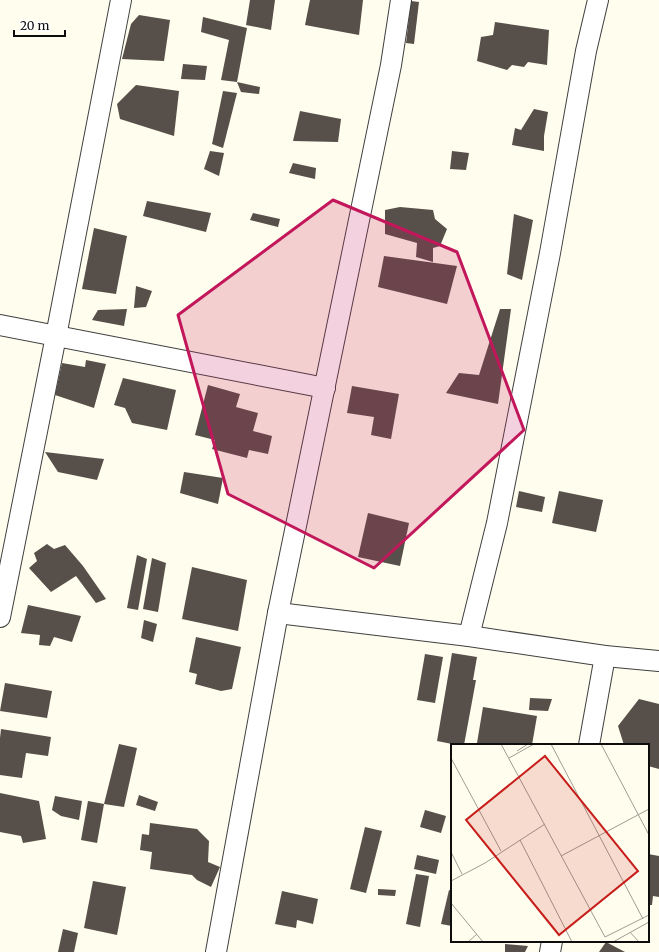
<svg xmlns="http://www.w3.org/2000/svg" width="659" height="952" viewBox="0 0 659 952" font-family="Merriweather,serif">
<rect width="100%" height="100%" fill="#fffdee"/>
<g fill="#574f49">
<path d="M 250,0 L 275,0 L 271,30 L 246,25 Z"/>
<path d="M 310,0 L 363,0 L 359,35 L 305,25 Z"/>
<path d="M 411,1 L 419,2 L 414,44 L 406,43 Z"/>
<path d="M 139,15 L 170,20 L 164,61 L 122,59 L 131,24 Z"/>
<path d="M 203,17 L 247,28 L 237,82 L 260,87 L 259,94 L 241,92 L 237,82 L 221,80 L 229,40 L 201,32 Z"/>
<path d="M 495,22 L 549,30 L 547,65 L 528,62 L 524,67 L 512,65 L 507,70 L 477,61 L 481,37 L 493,35 Z"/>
<path d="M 183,64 L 207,66 L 205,80 L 181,79 Z"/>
<path d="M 136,85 L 179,91 L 174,136 L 120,119 L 117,104 Z"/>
<path d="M 223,91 L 237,93 L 223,148 L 212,144 Z"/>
<path d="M 534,109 L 548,112 L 544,136 L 544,151 L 512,145 L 515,128 L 521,130 Z"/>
<path d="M 300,111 L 341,119 L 338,142 L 293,141 Z"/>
<path d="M 210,151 L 224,153 L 219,176 L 204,169 Z"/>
<path d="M 452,151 L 469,153 L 466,170 L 450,169 Z"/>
<path d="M 293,163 L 316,168 L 315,179 L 289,173 Z"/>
<path d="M 147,201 L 211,213 L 206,232 L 143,216 Z"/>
<path d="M 400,207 L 433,210 L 435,219 L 447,229 L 440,246 L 433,248 L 433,262 L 416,257 L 417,243 L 385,234 L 385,210 Z"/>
<path d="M 253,213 L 280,219 L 278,227 L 250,220 Z"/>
<path d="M 514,214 L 533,220 L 522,280 L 507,274 Z"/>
<path d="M 94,228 L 127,236 L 116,294 L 82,289 Z"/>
<path d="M 384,256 L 457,266 L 447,304 L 378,287 Z"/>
<path d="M 136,286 L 152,291 L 146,307 L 134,308 Z"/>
<path d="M 127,309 L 124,326 L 92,320 L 98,310 Z"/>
<path d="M 500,309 L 511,309 L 498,404 L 446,393 L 459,373 L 479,375 Z"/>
<path d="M 86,360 L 106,364 L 94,408 L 55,395 L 62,363 L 85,367 Z"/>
<path d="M 123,378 L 176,390 L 167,430 L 132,423 L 125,408 L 114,405 Z"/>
<path d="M 208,385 L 240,394 L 236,407 L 258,413 L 253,431 L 272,436 L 268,454 L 249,450 L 247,458 L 212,449 L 215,440 L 195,435 Z"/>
<path d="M 352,386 L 399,394 L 391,439 L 371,435 L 374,417 L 347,413 Z"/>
<path d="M 45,452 L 104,459 L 97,480 L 58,472 Z"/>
<path d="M 184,472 L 223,478 L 218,504 L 180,493 Z"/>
<path d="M 519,491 L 545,497 L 542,512 L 516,507 Z"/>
<path d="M 559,491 L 603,500 L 596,532 L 552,523 Z"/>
<path d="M 368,513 L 409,523 L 400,566 L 358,557 Z"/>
<path d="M 47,544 L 54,549 L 65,545 L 83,566 L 106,599 L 96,603 L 76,576 L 51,592 L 29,568 L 37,561 L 34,553 Z"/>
<path d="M 137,555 L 147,559 L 138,610 L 127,608 Z"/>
<path d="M 152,558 L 166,563 L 158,612 L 143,609 Z"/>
<path d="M 192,567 L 247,580 L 238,631 L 182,619 Z"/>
<path d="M 28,605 L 81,616 L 72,642 L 54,637 L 50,646 L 39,645 L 40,635 L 21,633 Z"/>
<path d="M 144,620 L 157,624 L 153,642 L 141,638 Z"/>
<path d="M 196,637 L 241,647 L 232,689 L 221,691 L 195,684 L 197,674 L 189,672 Z"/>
<path d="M 452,653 L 477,657 L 473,680 L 476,680 L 464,745 L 457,745 L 437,741 Z"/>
<path d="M 425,654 L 443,657 L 435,703 L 417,700 Z"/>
<path d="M 5,683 L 52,691 L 47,718 L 0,711 Z"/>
<path d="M 530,698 L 552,699 L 548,711 L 529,710 Z"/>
<path d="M 639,699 L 659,704 L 659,769 L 648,766 L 648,745 L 624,745 L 618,726 Z"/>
<path d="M 483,707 L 537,716 L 532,745 L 488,745 L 477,743 Z"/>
<path d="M 1,729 L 51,737 L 48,756 L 26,753 L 22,778 L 0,775 L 0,738 Z"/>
<path d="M 119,744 L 137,748 L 124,807 L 104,804 Z"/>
<path d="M 0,793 L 39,801 L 46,839 L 23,843 L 21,836 L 0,832 Z"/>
<path d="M 139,795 L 158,802 L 155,811 L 136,805 Z"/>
<path d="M 55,796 L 82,801 L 79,820 L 61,816 L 52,810 Z"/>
<path d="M 88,801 L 104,804 L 97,843 L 81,840 Z"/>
<path d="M 425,810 L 446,816 L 441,833 L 420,827 Z"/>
<path d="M 150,823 L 197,829 L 209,841 L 208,862 L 220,867 L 211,887 L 197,880 L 192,875 L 150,869 L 152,852 L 140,850 L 142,834 L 149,835 Z"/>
<path d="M 365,827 L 382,831 L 366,893 L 350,889 Z"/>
<path d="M 648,854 L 659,856 L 659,897 L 653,896 L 652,905 L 648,905 Z"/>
<path d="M 417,855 L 439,860 L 436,874 L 414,869 Z"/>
<path d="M 416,874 L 429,876 L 420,927 L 406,924 Z"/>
<path d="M 93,881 L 126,887 L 117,935 L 84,928 Z"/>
<path d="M 378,889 L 396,890 L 395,896 L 378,895 Z"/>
<path d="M 449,890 L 452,891 L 452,926 L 441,924 Z"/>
<path d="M 282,891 L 318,899 L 313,924 L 297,920 L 296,928 L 275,924 Z"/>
<path d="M 63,929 L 78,933 L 74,952 L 58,952 Z"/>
<path d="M 606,942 L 625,952 L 599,952 Z"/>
<path d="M 505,944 L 528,946 L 525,952 L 505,952 Z"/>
</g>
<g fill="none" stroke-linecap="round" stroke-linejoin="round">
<g stroke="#404040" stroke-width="22">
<g id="street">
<path d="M 0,325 L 325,388"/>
<path d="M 278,613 L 469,636 L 605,656 L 659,661"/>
<path d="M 0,617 L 56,336 L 121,0"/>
<path d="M 469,636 L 497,523 L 550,253 L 586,51 L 598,0"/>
<path d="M 589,745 L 605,656"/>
<path d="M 216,952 L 278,613 L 391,65 L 401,0"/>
<path d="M 550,952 L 552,941"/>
</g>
</g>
<use href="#street" stroke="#fff" stroke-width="20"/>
</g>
<path fill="#c2185b" fill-opacity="0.2" stroke="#c2185b" stroke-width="3" stroke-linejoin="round" d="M 333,200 L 457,252 L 524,430 L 374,568 L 228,494 L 178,315 Z"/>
<g transform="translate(451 744)">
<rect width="198" height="198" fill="#fffdee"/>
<path fill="none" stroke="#9e9d94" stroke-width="1" d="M 50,0 L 154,193 L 198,171M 100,0 L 192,175M 150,0 L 198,91M 66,7 L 77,0M 0,14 L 50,107M 58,14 L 83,0M 69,96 L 121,198M 0,108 L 11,130M 110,112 L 198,65M 0,137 L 34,119 L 94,80M 0,159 L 32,198M 179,188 L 188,198M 17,198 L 26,190M 162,198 L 198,178"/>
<path fill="#c71e1b" fill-opacity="0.15" stroke="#c71e1b" stroke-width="2" d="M 94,12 L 187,127 L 108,191 L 15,76 Z"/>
<rect width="198" height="198" fill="none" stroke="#0d0d0d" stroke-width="2"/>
</g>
<path d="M14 30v6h51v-6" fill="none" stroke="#0d0d0d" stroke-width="2"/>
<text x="20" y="30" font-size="12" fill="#0d0d0d" stroke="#ffffff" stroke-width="3" paint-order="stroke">20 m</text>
</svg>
